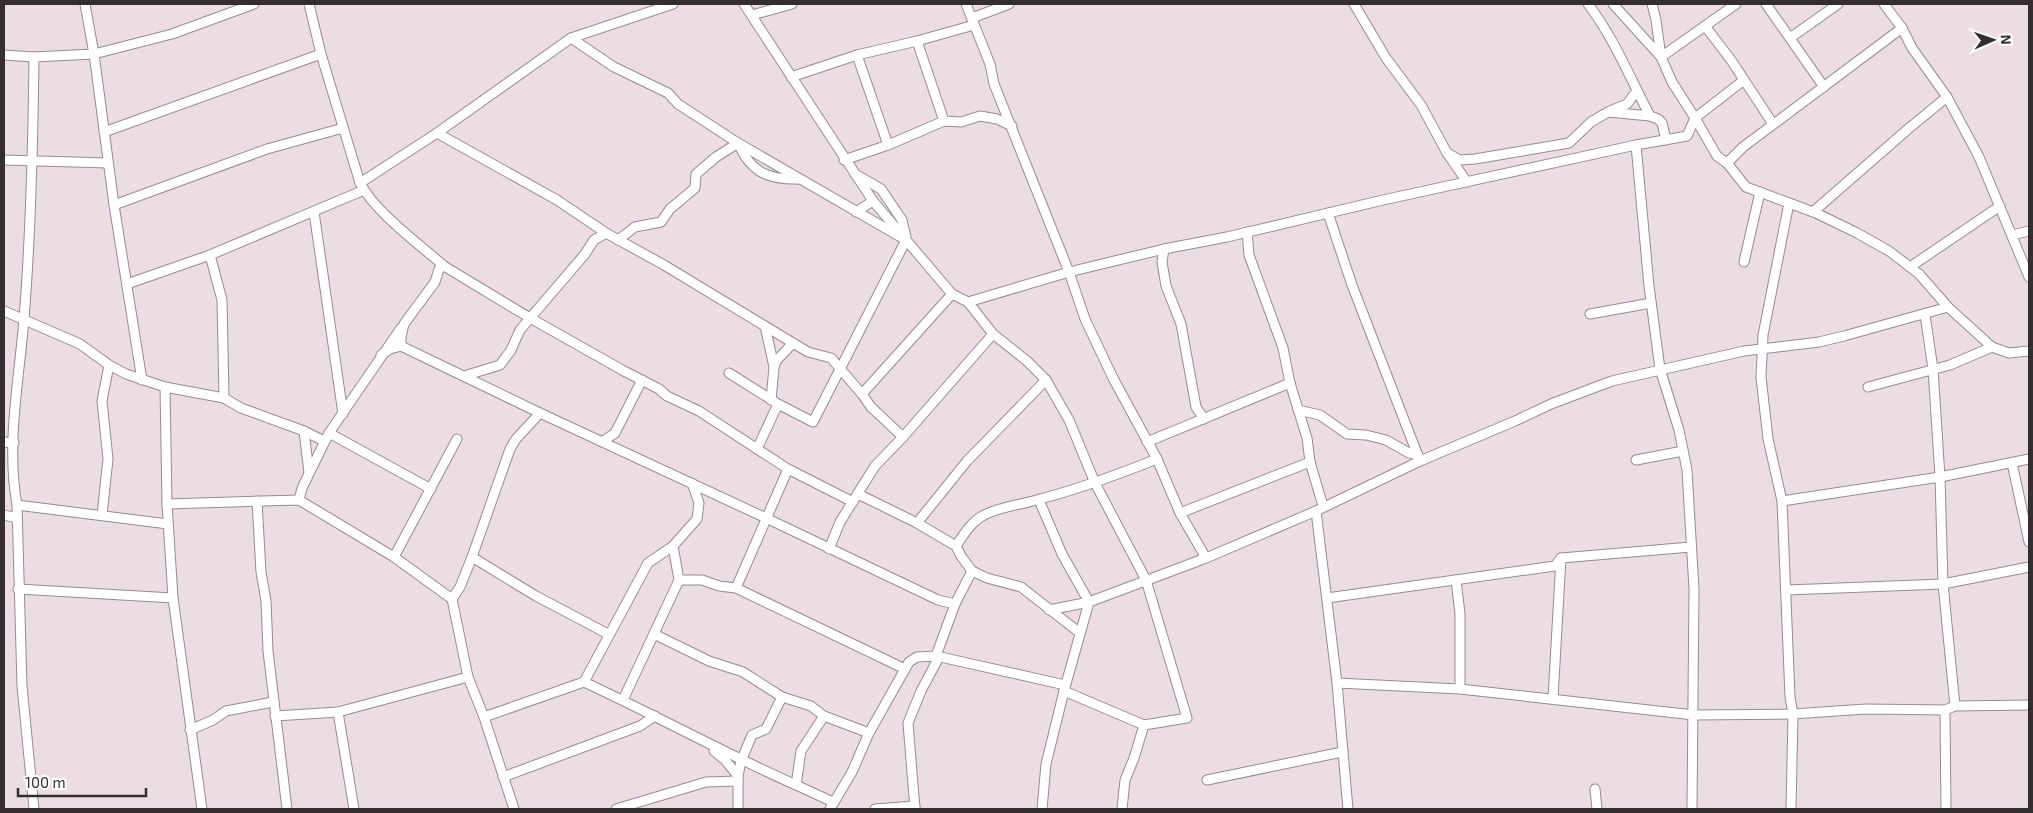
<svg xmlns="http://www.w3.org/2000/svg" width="2033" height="813" viewBox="0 0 2033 813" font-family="'Exo 2',sans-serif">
<rect width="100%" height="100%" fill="#ecdde5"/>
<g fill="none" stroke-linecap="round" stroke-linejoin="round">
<g stroke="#978a91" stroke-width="11">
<g id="street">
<path d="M 85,4 L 94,54 L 114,205 L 142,380"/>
<path d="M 309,4 L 321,54 L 360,183 C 375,212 419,244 444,266"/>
<path d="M 744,4 L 873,201 L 952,294 L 968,302 L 993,334 L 1027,361 L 1046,380 L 1069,420 L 1095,483 L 1146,580 L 1187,718 L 1144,725 L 1134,758 L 1125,780 L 1122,809"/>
<path d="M 966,4 L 990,64 L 994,84 L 1069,272 L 1085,319 L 1113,378 L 1157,459 L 1180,513 L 1206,558"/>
<path d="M 1354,4 L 1386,58 L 1421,105 L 1447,153 L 1467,182"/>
<path d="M 1588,4 C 1614,38 1630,78 1650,116"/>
<path d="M 1613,4 L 1661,57 L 1672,82 L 1695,118 L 1687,136 L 1636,145 L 1649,286 L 1660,369 L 1679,430 L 1687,470 L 1694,589 L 1692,809"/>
<path d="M 1652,4 L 1656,20 L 1661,57 L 1736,4"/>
<path d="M 1766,4 L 1824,87"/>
<path d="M 1884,4 L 1902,28 L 1912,48 L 1947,97 L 1979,157 L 2029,277"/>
<path d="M 752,15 L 792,4"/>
<path d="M 972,18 L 1009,4"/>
<path d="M 1705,26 L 1731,60 L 1773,124"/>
<path d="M 571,38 L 614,67 L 668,93 L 678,104 L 738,143 L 906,240 L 813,422 L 778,404 L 757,449"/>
<path d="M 1790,38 L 1838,4"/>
<path d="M 917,41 L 944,121"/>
<path d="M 4,55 L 34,57 L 94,54 L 172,34 L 254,4"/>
<path d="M 857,55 L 888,145"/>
<path d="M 791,77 L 857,55 L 917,41 L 974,25"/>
<path d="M 1744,80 L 1695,118 L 1717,156 L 1727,163 L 1746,187 L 1816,213 L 1857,233 L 1889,251 L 1919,274 L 1948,307 L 1992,347 L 2009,353 L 2029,351"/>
<path d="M 1610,111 L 1627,104 L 1636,92"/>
<path d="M 104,132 L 321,54"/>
<path d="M 437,133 L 557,200 L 606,233 L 664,265 L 808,352 L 831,358 L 862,394 L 871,407 L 903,437 L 875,466 L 840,522 L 829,549"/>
<path d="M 1447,153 L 1460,160 L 1475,159 L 1569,143 L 1591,122 L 1608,112 L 1650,116 L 1658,119 L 1662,123 L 1666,140"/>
<path d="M 4,160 L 108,163"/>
<path d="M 844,160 L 888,145 L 944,121 L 961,122 L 980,116 L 997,119 L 1012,126"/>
<path d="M 1727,163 L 1743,147 L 1902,28"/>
<path d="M 855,174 L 881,189 L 902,220 L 906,237"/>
<path d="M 360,183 L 437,133 L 571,38 L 673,4"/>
<path d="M 1789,203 L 1763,335 L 1761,377 L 1768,439 L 1782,501 L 1790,697 L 1793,714 L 1791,809"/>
<path d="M 114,205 L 267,149 L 343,128"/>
<path d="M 314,212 L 343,414"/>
<path d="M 856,212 L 873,201"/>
<path d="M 1813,212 L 1908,129 L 1947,97"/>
<path d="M 1328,213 L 1352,285 L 1420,461"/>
<path d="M 1247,232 L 1249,255 L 1283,348 L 1290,383 L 1307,438 L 1310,462 L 1323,506"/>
<path d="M 2012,235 L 2029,231"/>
<path d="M 618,240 L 635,227 L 661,222 L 670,209 L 695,188 L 696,174 L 716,157 L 738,143 C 751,173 769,180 800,179"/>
<path d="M 1164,249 L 1162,262 L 1166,286 L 1181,324 L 1196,407 L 1204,419"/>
<path d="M 210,255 L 222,300 L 224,398"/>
<path d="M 1744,262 L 1760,192"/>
<path d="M 1910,267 L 2000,206"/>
<path d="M 127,284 L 210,255 L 364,190"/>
<path d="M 968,302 L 1069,272 L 1164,249 L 1227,237 L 1383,200 L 1636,145"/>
<path d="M 4,311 L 80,344 L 109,365 L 126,374 L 165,387 L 224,398 L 241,408 L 304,431 L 324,441"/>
<path d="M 1590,314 L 1651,303"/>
<path d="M 1925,315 L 1933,369 L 1940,477 L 1943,584 L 1955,706"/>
<path d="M 765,326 L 774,367"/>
<path d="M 401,346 L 401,337 L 404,324 L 435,282 L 439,269 L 444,266 L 530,318 L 624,371 L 659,389 L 667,396 L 699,411 L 788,469 L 853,502"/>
<path d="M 381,355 L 390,349 L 401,346 L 540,413 L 766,518 L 938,600 L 955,604"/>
<path d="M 729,373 L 775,402"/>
<path d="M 464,376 L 500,365 L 511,350 L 520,330 L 585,254 L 594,240 L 606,233"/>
<path d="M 165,387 L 167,504 L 173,598 L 202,809"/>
<path d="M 1868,387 L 1950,365 L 1992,347"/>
<path d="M 862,394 L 952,294"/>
<path d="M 771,400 L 774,367 L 776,361 L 793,343"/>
<path d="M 1298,410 L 1320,415 L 1347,434 L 1366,435 L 1386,440 L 1409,453 L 1418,455"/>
<path d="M 304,431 L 309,473"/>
<path d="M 329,433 L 431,489"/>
<path d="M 903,437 L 993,334"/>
<path d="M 4,442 L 14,443"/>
<path d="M 602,442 L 615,433 L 642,380"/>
<path d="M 1147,442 L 1290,383"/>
<path d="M 1636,460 L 1683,451"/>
<path d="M 2012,463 L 2029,542"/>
<path d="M 858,494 L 917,523 L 956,546 L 961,556 L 972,571 L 987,578 L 1021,587 L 1080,633"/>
<path d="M 299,500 L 302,488 L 329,433 L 401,328"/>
<path d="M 1039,500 L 1062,554 L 1089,602 L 1064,691 L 1046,764 L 1042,809"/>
<path d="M 257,501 L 261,572 L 266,601 L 268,651 L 287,809"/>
<path d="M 1782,501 L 1940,477 L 2029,459"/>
<path d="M 167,504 L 299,500 L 394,557 L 452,599 L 468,677 L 484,717 L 514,809"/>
<path d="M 17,505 L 168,524"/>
<path d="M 1316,511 L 1337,683 L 1348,809"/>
<path d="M 1180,513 L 1310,462"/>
<path d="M 4,515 L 17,518"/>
<path d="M 102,515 L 108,459 L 102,401 L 109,365"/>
<path d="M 917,523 L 967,461 L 1046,380"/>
<path d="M 673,546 L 679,580"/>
<path d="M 956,546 C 964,534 971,522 984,515 C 1002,506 1021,505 1040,499 C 1080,489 1119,474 1157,459"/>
<path d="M 394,557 L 457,439"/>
<path d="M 472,557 L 536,596 L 608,634"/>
<path d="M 1456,580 L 1460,614 L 1460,689"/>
<path d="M 736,588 L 788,469"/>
<path d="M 18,589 L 173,598"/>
<path d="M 1787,590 L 1943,584 L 2029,567"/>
<path d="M 1327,598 L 1555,566 L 1561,558 L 1691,547"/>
<path d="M 452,599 L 460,587 L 472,557 L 510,449 L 516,439 L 540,413"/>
<path d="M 1049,610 L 1089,602 L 1206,558 L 1316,511 L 1420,461 L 1515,421 L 1551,404 L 1612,381 L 1744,351 L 1819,342 L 1844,336 L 1948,307"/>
<path d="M 654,634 L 709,661 L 743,672 L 782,697 L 811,706 L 824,716 L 869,733"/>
<path d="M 936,656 L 955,604 L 972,571"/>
<path d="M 584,682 L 648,563 L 673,546 L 697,519 L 699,503 L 692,483"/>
<path d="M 1337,683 L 1460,689 L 1694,715 L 1793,714 L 1866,709 L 1945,710 L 1955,706 L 2029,705"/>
<path d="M 1064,691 L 1144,725"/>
<path d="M 1553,698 L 1561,558"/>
<path d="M 623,700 L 679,580 L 702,580 L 719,586 L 736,588 L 905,669"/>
<path d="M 1945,710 L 1946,809"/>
<path d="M 338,712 L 354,809"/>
<path d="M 275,716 L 338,712 L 468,677"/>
<path d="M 824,716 L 801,751 L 796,785 L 833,802"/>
<path d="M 484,717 L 584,682 C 655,715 724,753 796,785"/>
<path d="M 190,730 L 213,720 L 226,711 L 273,702"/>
<path d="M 714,751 L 725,760 L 738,776"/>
<path d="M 503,777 L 640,726 L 655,716"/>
<path d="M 1207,780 L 1342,752"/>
<path d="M 1595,789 L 1597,809"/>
<path d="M 34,809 L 22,686 L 17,505 C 6,444 19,381 24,319 C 31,232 33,144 34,57"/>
<path d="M 616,809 L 706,782 L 738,781"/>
<path d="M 738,809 L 738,776 L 741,761 L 752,735 L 766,729 L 782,697"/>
<path d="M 830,809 L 852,772 L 869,733 L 909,662 L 917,657 L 936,656 L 1065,685"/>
<path d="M 875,809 L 915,806"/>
<path d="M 915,809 L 908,723 L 921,691 L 939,657"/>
</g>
</g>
<use href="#street" stroke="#fff" stroke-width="9"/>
</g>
<rect width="2033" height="813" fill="none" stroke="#342e31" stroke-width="10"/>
<g transform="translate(1993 40) rotate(88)" stroke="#ffffff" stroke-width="4" paint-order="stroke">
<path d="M0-4L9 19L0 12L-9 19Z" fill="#342e31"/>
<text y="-8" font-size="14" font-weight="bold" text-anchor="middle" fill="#342e31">N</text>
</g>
<path d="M18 788v8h128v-8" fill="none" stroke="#342e31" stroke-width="2.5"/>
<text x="25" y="788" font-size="15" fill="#342e31" stroke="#ffffff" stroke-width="4" paint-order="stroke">100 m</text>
</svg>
